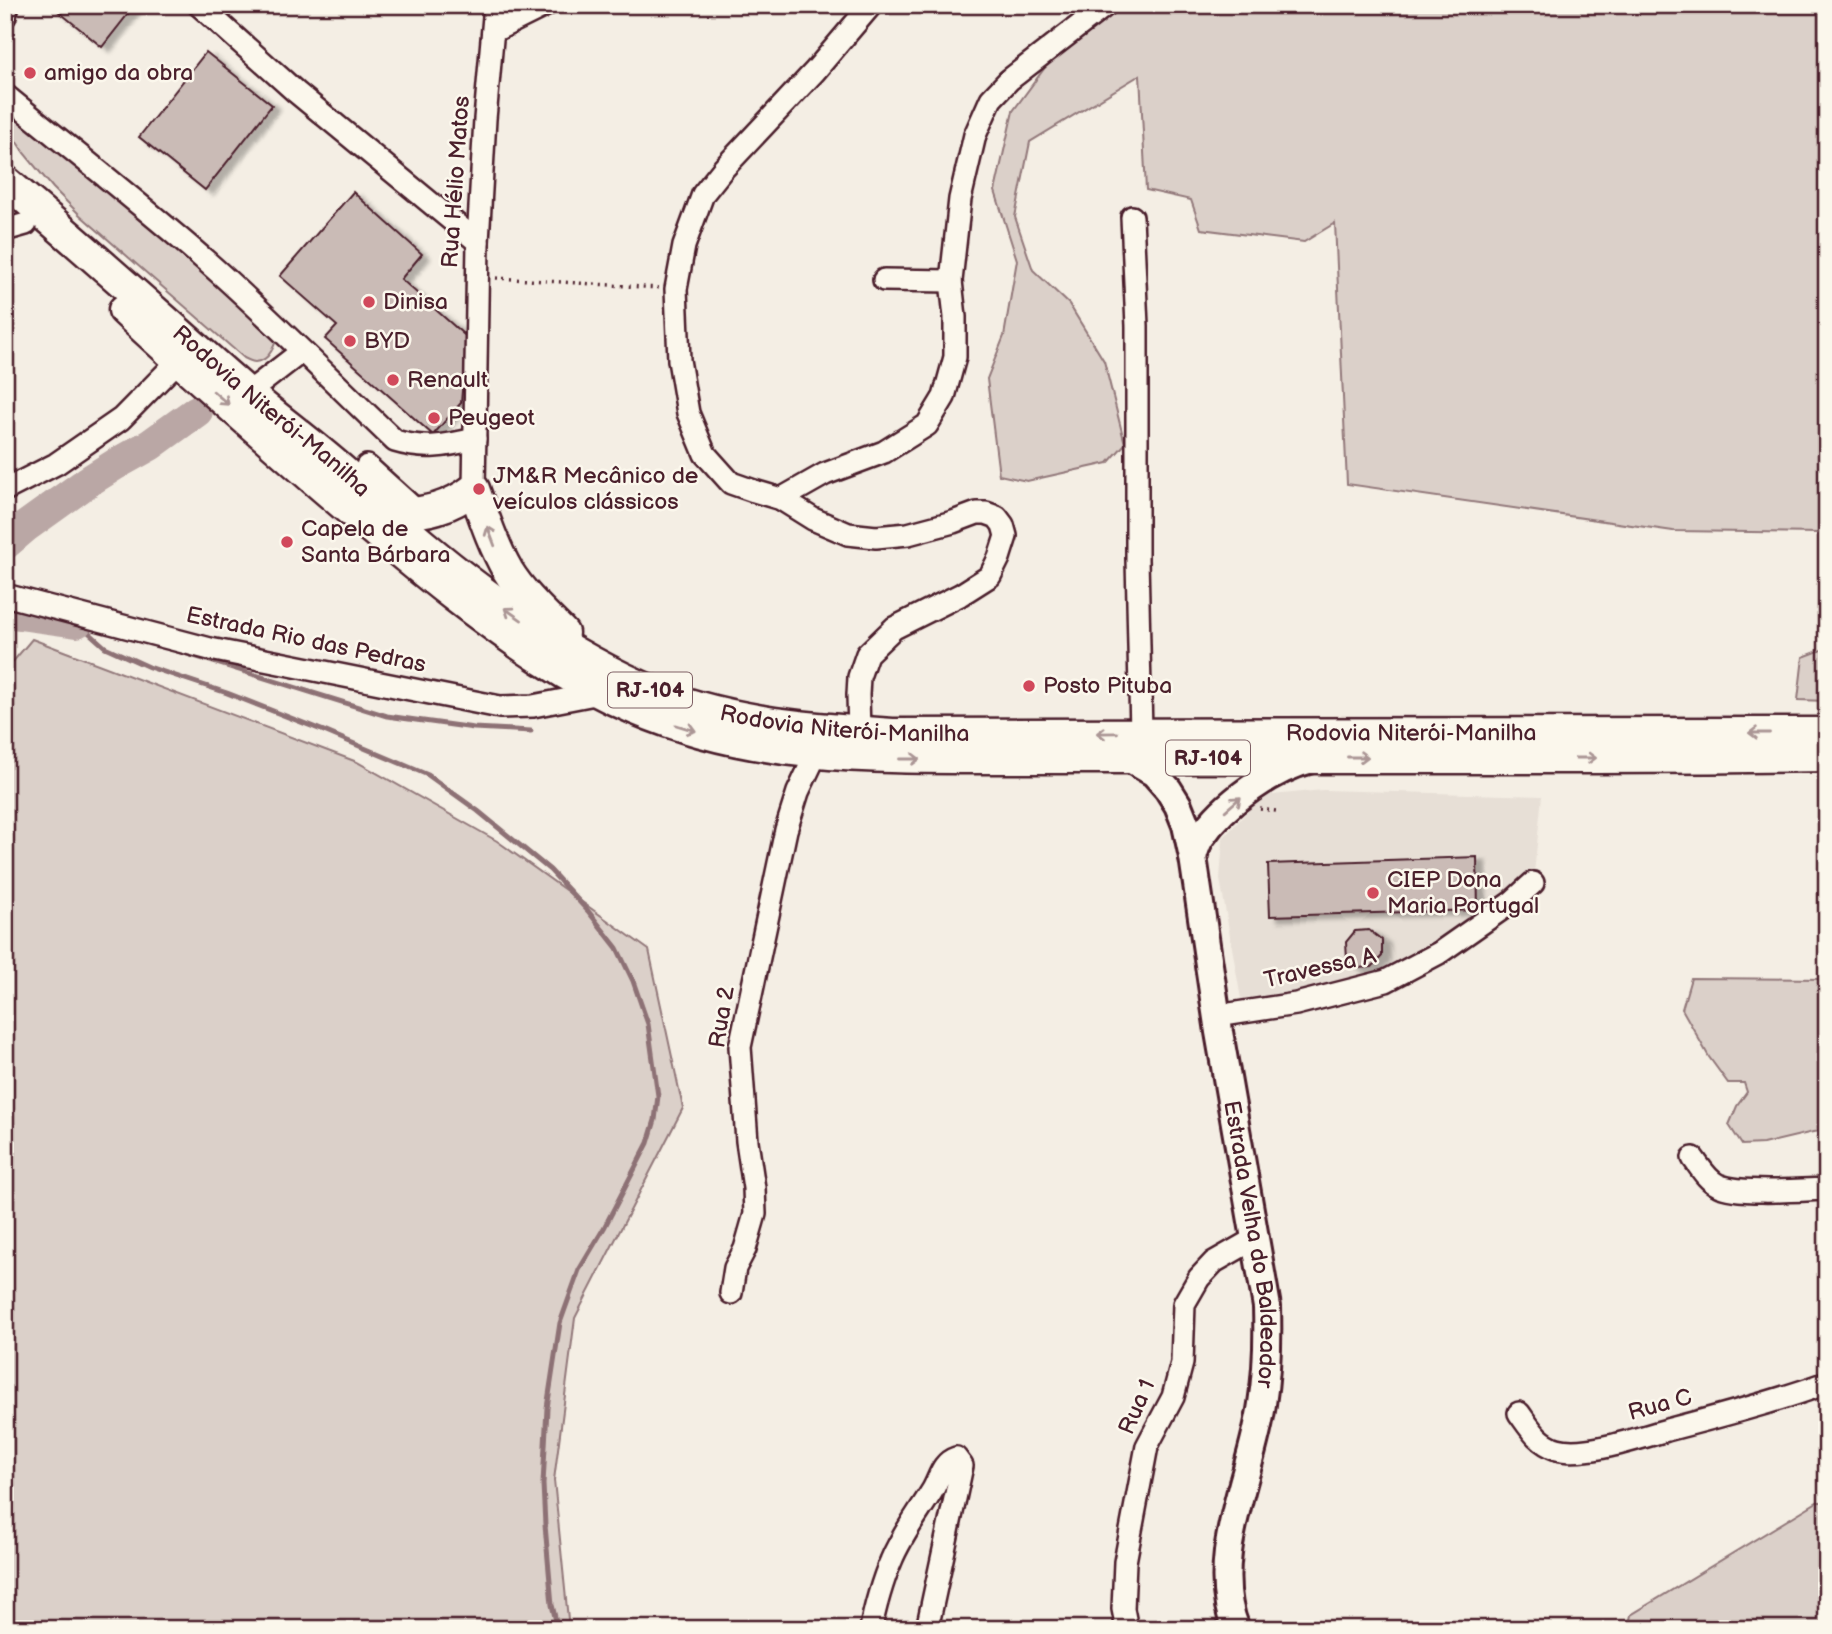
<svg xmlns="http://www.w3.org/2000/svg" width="1832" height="1634" viewBox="0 0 1832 1634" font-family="'Balsamiq Sans',sans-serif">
<defs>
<filter id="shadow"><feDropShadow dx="8" dy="4.5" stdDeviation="2" flood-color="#0004"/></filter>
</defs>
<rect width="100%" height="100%" fill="#f4eee4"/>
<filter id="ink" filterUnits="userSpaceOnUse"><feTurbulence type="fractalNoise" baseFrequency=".0143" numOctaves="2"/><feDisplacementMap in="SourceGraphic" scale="14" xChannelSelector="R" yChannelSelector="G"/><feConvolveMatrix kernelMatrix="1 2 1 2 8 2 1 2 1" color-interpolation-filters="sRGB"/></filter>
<g filter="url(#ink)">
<path fill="#e7dfd6" d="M 1323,790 L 1542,796 L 1533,883 L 1512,902 L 1384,972 L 1330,986 L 1241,999 L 1220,879 L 1223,838 L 1262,796 Z"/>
<g fill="#dbd0c9" stroke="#92787a" stroke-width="2">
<path d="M 1123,5 L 1827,5 L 1827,551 L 1819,533 L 1673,531 L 1347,484 L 1335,223 L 1304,242 L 1201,229 L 1191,200 L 1146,190 L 1140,75 L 1030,142 L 1015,217 L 1033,270 L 1069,304 L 1104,361 L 1125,444 L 1108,463 L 1027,481 L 999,475 L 987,379 L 1004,336 L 1017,260 L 995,191 L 1013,111 L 1052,58 Z"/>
<path d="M 5,101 L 278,331 C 276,343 270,362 255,362 C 253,362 246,359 244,358 L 80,215 L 53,188 L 24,153 L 5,124 Z"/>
<path d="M 32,639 L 357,762 L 497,841 L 649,950 L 683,1108 L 575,1318 L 554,1480 L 569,1629 L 5,1629 L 5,671 Z"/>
<path d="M 1827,648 L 1827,701 L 1798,700 L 1803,657 Z"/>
<path d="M 1691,978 L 1827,979 L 1827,1130 L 1813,1132 L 1763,1144 L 1742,1145 L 1729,1125 L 1737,1106 L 1747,1092 L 1744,1083 L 1728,1083 L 1709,1057 L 1682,1009 Z"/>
<path d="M 1817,1502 L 1827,1502 L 1827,1629 L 1628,1629 L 1631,1615 Z"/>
</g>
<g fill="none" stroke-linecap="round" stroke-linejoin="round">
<g stroke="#8d7174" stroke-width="5">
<path d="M 77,622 L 105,647 L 149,667 L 227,693 L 324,731 L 428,775 L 478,811 L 550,870 L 588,911 L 617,948 L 633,981 L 648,1024 L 658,1096 L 655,1120 L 648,1143 L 604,1228 L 579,1270 L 560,1323 L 547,1408 L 543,1484 L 545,1525 L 552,1605 L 558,1629"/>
<path d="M 178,651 L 387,716 L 474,728 L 531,731"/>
</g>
<g stroke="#baa7a5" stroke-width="32">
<path d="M 5,544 L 25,527 L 89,481 L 116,464 L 150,445 L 197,411"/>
<path d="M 5,612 L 77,622"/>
</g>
</g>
<g fill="#cabbb6" stroke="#4a1f2b" stroke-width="2" filter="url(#shadow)">
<path d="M 55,5 L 135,5 L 102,47 L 53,7 Z"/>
<path d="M 206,52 L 272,105 L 205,190 L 139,137 Z"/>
<path d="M 353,192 L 422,254 L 401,279 L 471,341 L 472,387 L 463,379 L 461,403 L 433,435 L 325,339 L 337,326 L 280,276 Z"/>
<path d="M 1477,857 L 1478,910 L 1270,916 L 1268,864 Z"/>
<path d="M 1369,930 L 1382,940 L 1382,956 L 1372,967 L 1356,968 L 1347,960 L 1346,942 L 1355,931 Z"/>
</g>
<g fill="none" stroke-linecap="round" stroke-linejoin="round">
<g stroke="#4a1f2b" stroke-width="26">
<g id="minor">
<path d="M 199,5 L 296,92 L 478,242"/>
<path d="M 5,16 L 8,5"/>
<path d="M 494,31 L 546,5"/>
<path d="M 5,95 C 72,150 141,204 206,261 C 271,318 332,381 395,441 C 424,450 446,446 475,439"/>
<path d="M 1132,217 L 1137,326 L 1137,559 L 1141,733"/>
<path d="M 5,230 L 26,224"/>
<path d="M 884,280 L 951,281"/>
<path d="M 248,393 L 301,352"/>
<path d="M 367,466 L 419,513"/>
<path d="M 474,489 L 478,242 L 485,119 L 495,5"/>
<path d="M 5,490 L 56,464 L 121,419 L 178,361"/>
<path d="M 781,499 L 825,474 L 884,452 L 927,425 L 944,397 L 955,357 L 955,317 L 951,281 L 960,199 L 975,135 L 991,99 L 1009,80 L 1106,5"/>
<path d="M 5,595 L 210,649 L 500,707 L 533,706 L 600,693"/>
<path d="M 859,732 L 858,695 L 859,677 L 867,654 L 894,628 L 960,595 L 990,576 L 999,558 L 1006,536 L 1003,525 L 997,517 L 986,513 L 977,513 L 953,522 L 908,534 L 876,537 L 848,534 L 813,519 L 781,499 L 754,491 L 731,483 L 705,454 L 688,413 L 679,360 L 676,289 L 684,246 L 703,194 L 723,169 L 815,71 L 871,5"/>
<path d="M 1217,1016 L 1296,1004 L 1386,981 L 1439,953 L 1512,902 L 1533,883"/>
<path d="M 1693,1158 C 1700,1167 1707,1180 1718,1185 C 1738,1195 1802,1190 1827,1189"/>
<path d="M 731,1293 L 735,1268 L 745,1249 L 755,1214 L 754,1188 L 747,1141 L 740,1047 L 786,830 L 798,792 L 816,754"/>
<path d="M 1519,1413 C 1530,1428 1538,1443 1557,1449 C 1584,1457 1639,1438 1667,1430 C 1721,1416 1774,1402 1827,1383"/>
<path d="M 871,1629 C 874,1610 883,1579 891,1561 C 901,1536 918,1514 932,1491 C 940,1478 941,1463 956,1458 L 962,1466 L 927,1629"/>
<path d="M 1127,1629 L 1123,1609 L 1125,1562 L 1147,1446 L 1173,1397 L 1182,1363 L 1184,1304 L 1199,1278 L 1214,1262 L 1256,1238"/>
</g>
</g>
<g stroke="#4a1f2b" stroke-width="32">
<g id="major">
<path id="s1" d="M 1130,759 L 1154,773 L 1168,789 L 1178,805 L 1186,825 L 1193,857 L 1219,1032 L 1267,1307 C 1268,1340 1267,1372 1262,1404 C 1252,1475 1207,1559 1236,1629"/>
<path d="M 1193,857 C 1195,850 1197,843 1201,837 C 1224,803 1272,769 1312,759"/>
</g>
</g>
<g stroke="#4a1f2b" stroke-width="35">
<g id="highway">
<path id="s2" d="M 5,181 C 86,249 165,321 244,390 C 280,421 318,448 353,480 C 366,492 378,506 391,517 C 467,584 548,644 640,686 C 720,722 807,728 893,734 L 1827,733"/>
<path d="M 124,310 C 190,372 258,430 326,490 C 368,526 410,562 454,596 C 511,640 568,681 635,709 C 757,761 880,758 1009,758 C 1087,758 1164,758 1241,758 C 1359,757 1477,758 1594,758 C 1672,758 1749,757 1827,756"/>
<path d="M 390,516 C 424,512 445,511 474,489 C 484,517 493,545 508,571 C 522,594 544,614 563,633"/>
</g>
</g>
<g stroke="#4a1f2b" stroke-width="3.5" stroke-dasharray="2 5" stroke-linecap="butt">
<path d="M 496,278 L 659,288"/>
<path d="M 1260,809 L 1276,811"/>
</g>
<use href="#minor" stroke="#fbf7ec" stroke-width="21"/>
<use href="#major" stroke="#fbf7ec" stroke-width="26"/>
<use href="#highway" stroke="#fbf7ec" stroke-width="30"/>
</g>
<defs><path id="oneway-shaft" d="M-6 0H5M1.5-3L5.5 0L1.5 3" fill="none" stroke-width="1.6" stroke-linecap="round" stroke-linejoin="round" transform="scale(1.75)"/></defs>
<g stroke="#ab9695">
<use href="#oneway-shaft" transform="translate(221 398) rotate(41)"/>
<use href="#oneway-shaft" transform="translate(491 536) rotate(-111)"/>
<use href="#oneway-shaft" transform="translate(513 614) rotate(-145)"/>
<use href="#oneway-shaft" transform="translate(686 728) rotate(17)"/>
<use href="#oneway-shaft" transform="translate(1107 733) rotate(179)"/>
<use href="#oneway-shaft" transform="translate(1759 733) rotate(180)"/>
<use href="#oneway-shaft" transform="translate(1358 757)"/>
<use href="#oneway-shaft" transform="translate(1586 758)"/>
<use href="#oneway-shaft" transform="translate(910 759)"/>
<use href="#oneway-shaft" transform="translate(1233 804) rotate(-41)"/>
</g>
</g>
<g fill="#d1495b" stroke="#fbf7ec" stroke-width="2.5">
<circle cx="30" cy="73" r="7"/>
<circle cx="369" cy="302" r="7"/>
<circle cx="350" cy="341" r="7"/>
<circle cx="393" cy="380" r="7"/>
<circle cx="434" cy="418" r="7"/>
<circle cx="479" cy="489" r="7"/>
<circle cx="287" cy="542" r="7"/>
<circle cx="1029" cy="686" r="7"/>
<circle cx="1373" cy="893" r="7"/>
</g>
<g text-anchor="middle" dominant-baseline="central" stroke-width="5" stroke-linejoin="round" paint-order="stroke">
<g fill="#fbf7ec" stroke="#7f6065" stroke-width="2">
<rect x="608" y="672.5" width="84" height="35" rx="5"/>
<rect x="1166" y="740.5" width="84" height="35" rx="5"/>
</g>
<g font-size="21" font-weight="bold" fill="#4a1f2b">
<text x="650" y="690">RJ-104</text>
<text x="1208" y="758">RJ-104</text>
</g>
<g font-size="23" fill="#4a1f2b" stroke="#fbf7ec" text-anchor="start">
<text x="44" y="73">amigo da obra</text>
<text x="383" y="302">Dinisa</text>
<text x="364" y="341">BYD</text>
<text x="407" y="380">Renault</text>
<text x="448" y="418">Peugeot</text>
<text x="493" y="476">JM&amp;R Mecânico de<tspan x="493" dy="26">veículos clássicos</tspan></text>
<text x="301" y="529">Capela de<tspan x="301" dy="26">Santa Bárbara</tspan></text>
<text x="1043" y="686">Posto Pituba</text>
<text x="1387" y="880">CIEP Dona<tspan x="1387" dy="26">Maria Portugal</tspan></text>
</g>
<g font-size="23" fill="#4a1f2b" stroke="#fbf7ec">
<text transform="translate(456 182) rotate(-86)">Rua Hélio Matos</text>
<text stroke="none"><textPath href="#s2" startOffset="352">Rodovia Niterói-Manilha</textPath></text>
<text transform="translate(306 640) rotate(12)">Estrada Rio das Pedras</text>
<text stroke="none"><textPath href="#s2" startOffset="1024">Rodovia Niterói-Manilha</textPath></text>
<text stroke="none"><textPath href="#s2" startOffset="1591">Rodovia Niterói-Manilha</textPath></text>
<text transform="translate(1320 968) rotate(-13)">Travessa A</text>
<text transform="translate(722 1017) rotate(-81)">Rua 2</text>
<text stroke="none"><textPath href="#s1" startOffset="514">Estrada Velha do Baldeador</textPath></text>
<text transform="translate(1660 1405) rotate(-15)">Rua C</text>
<text transform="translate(1137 1407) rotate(-66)">Rua 1</text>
</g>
</g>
<rect width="1832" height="1634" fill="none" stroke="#fbf7ec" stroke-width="28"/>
<rect x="14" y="14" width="1804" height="1606" fill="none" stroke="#4a1f2b" stroke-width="2.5" filter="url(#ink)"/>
</svg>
